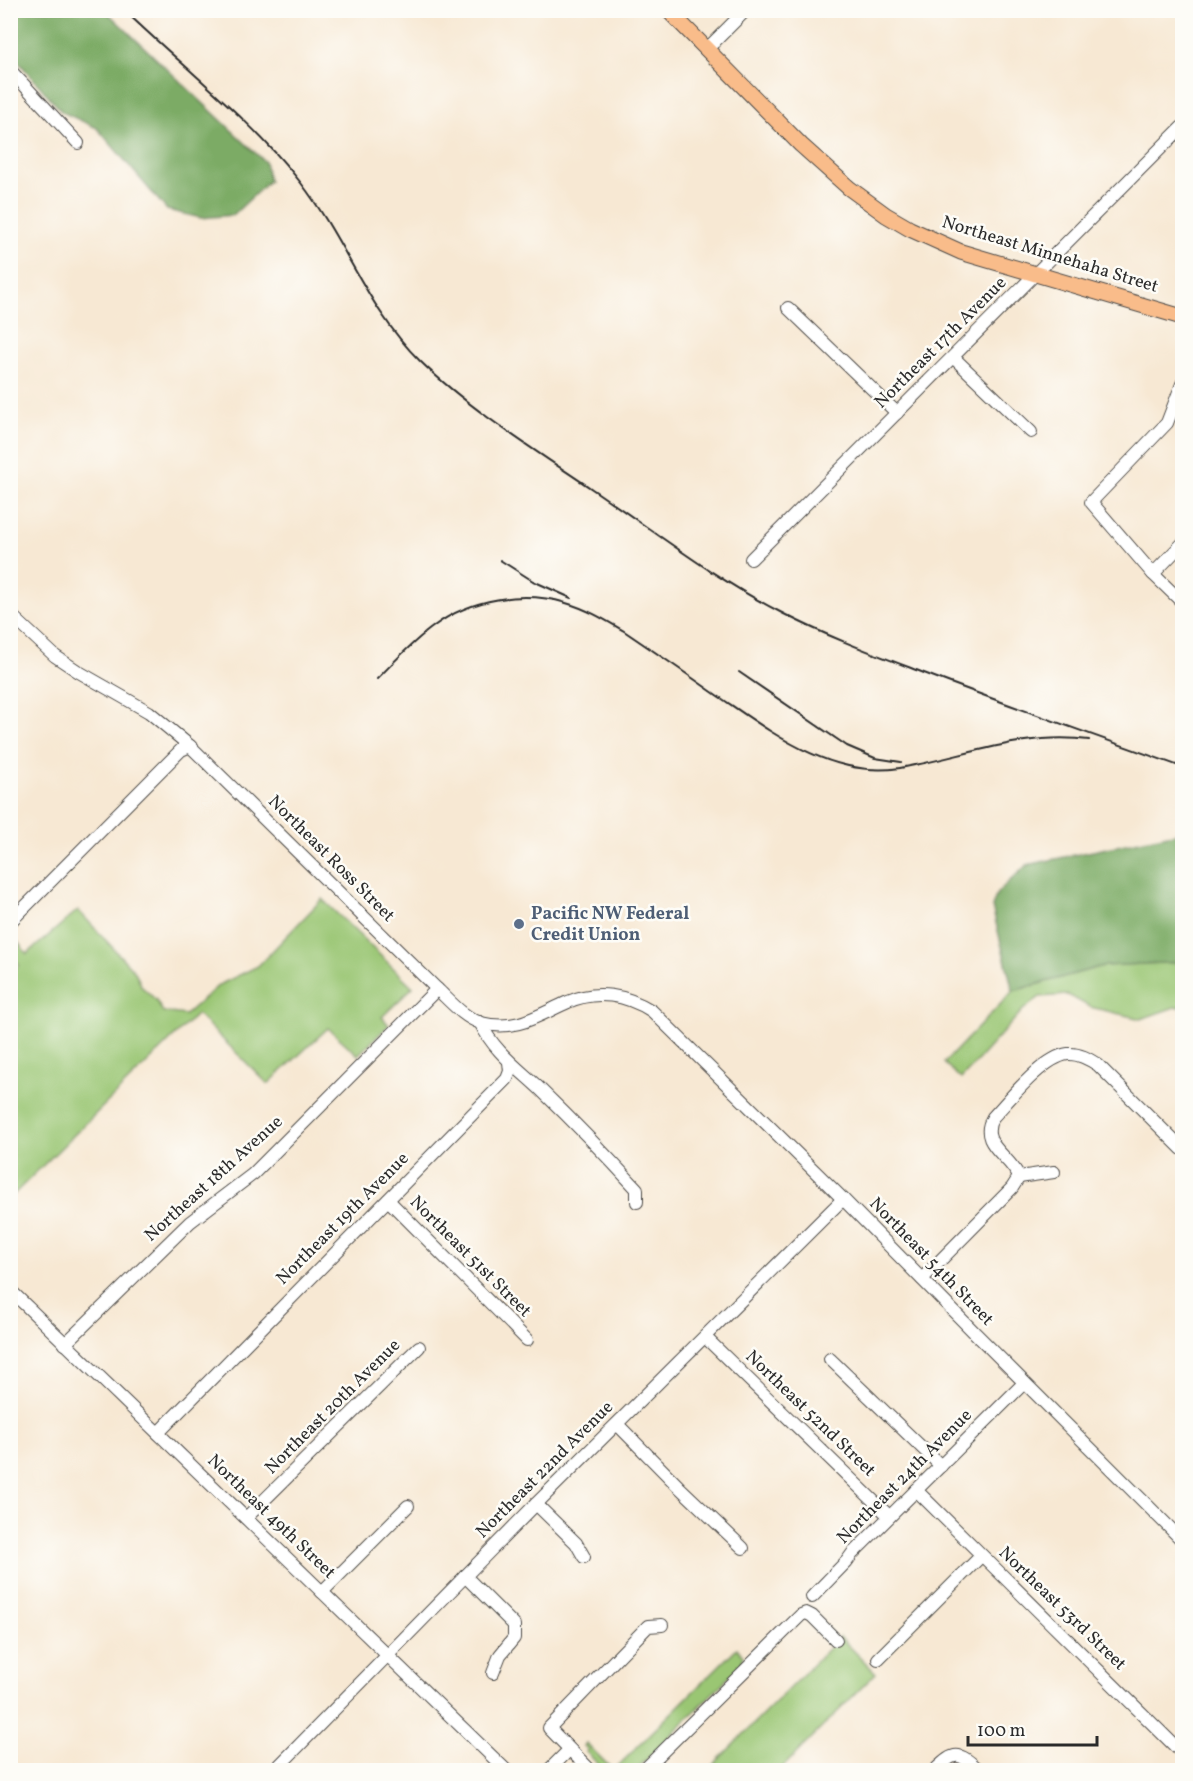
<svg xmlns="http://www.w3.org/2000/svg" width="1193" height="1781" viewBox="0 0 1193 1781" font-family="Vollkorn,serif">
<rect width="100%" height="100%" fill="#fdfcf7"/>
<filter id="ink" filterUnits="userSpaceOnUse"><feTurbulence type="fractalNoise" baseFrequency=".0167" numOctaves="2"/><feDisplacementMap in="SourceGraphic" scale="12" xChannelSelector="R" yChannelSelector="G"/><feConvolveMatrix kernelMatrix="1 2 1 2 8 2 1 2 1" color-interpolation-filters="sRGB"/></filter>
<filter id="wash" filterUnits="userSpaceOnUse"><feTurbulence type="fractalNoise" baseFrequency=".008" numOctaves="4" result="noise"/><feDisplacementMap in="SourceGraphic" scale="24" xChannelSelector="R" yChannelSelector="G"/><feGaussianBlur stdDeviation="1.35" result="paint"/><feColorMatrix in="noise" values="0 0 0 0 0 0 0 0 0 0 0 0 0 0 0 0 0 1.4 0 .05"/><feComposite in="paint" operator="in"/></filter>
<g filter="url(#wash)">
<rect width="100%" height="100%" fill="#f7e8d3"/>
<g fill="#9ac673" stroke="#62784f" stroke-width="1.5">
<path d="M 322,899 L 413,987 L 382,1017 L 389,1025 L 358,1055 L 328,1028 L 268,1084 L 197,1014 L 11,1197 L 10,973 L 19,965 L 11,954 L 11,936 L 12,935 L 27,954 L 78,910 L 135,972 L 142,987 L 156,1000 L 163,1012 L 185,1015 L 219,985 L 258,966 Z"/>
<path d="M 1182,962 L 1182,1007 L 1175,1007 L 1141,1019 L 1090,1007 L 1068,995 L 1040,997 L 1023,1010 L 961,1079 L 944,1063 L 1013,991 L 1103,966 Z"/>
<path d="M 840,1637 L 876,1673 L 780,1770 L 708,1770 Z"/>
<path d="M 737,1648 L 743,1656 L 742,1664 L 636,1770 L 614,1770 Z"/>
<path d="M 586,1743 L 612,1769 L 611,1770 L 603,1769 L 586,1752 L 588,1750 L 584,1746 Z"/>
</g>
<g fill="#7bab65" stroke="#536b48" stroke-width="1.5">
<path d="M 11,10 L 106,11 L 265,162 L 269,181 L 233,215 L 201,218 L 167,210 L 97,128 L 62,112 L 16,59 L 11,48 Z"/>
<path d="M 1182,832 L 1182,962 L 1103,966 L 1013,991 L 992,907 L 997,893 L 1027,865 Z"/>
</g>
</g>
<g filter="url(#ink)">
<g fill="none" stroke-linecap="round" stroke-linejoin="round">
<g stroke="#4a4744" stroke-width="14">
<g id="minor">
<path d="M 706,50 L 746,10"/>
<path d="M 10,70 L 78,143"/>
<path d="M 788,308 L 897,413"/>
<path d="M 954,358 L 1031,432"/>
<path d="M 1182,384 L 1167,423 L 1091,502 L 1153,574 L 1182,602"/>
<path d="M 751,559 L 1182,127"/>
<path d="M 1153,574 L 1182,544"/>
<path d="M 10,614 L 55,656 L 79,672 L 149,712 L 190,746 L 437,989 C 450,1001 464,1018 481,1023 C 517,1032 538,1015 568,1002 C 596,989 627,995 652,1011 L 843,1199 L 973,1331 L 1182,1540"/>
<path d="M 10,922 L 181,750 L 190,746"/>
<path d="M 480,1022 C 493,1051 519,1069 541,1090 C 574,1122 606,1155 637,1189 L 637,1202"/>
<path d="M 1019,1177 L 1054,1172"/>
<path d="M 388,1200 L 527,1340"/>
<path d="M 922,1279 L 1012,1188 L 1019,1177 C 1010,1155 977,1144 993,1117 C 1010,1099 1043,1057 1068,1054 C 1079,1053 1089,1059 1098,1065 L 1182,1149"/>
<path d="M 10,1290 L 506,1770"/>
<path d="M 705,1337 L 889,1516"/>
<path d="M 65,1344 L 190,1222 L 253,1174 L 437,989"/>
<path d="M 830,1359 L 941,1466"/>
<path d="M 617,1424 L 679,1487 L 743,1548"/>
<path d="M 158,1433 L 507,1079 L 510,1071 L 509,1062"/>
<path d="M 916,1490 L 1182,1753"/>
<path d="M 536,1504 L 576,1543 L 584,1557"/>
<path d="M 246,1518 L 419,1347"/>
<path d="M 465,1576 L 514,1625 L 514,1638 L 500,1655 L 493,1673"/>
<path d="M 322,1592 L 408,1506"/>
<path d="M 812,1597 L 847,1561 L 852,1554 L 1024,1383"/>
<path d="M 878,1659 L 981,1556"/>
<path d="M 275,1770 L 536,1504 L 843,1199"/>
<path d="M 549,1770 L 569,1750"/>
<path d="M 590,1770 L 549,1728 L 648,1626 L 662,1625"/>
<path d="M 644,1770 L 801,1615 L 806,1613 L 812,1616 L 836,1640"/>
<path d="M 935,1770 C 955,1751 958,1751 979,1770"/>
</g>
</g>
<g stroke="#4a4744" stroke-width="17">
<path id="major" d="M 668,10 L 801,145 L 849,188 L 886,215 L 910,229 L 961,252 L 1182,317"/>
</g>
<use href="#minor" stroke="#fff" stroke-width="12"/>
<use href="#major" stroke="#f9bc8a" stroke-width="15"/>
<g stroke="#2b2b2b" stroke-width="2">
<path d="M 124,10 C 181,65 253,121 301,183 C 345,240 368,310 420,361 C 468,408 536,451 592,489 C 654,531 715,579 782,613 C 828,637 877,655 924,673 C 1010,706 1096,736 1182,767"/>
<path d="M 500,560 L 533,581 L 571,598"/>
<path d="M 739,672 L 847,746 L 875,758 L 901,762"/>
<path d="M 377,679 C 395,661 413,641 434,626 C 470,599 523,590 566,603 C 587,609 605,620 624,631 C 655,652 687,674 718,696 C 771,732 831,779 900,768 C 964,757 1024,731 1089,740"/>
</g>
</g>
</g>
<circle fill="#5c6f8a" stroke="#fdfcf7" stroke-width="2" cx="519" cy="924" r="6"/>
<g text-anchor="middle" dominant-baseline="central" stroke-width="5" stroke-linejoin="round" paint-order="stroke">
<g font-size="18" fill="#2b2b2b" stroke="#fdfcf7">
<text transform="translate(1050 255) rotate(17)">Northeast Minnehaha Street</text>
<text transform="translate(941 343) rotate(-45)">Northeast 17th Avenue</text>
<text transform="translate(331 859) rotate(45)">Northeast Ross Street</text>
<text transform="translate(214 1179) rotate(-42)">Northeast 18th Avenue</text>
<text transform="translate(343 1219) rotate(-45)">Northeast 19th Avenue</text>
<text transform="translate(470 1257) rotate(45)">Northeast 51st Street</text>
<text transform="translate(931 1262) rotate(46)">Northeast 54th Street</text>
<text transform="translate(333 1407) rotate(-45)">Northeast 20th Avenue</text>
<text transform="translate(810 1414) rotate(44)">Northeast 52nd Street</text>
<text transform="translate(545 1470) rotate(-45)">Northeast 22nd Avenue</text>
<text transform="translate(905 1477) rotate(-45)">Northeast 24th Avenue</text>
<text transform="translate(271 1517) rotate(44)">Northeast 49th Street</text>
<text transform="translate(1062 1609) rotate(44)">Northeast 53rd Street</text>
</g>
<g font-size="18" font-weight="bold" fill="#4e5e75" stroke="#fdfcf7" text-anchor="start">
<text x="531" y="914">Pacific NW Federal<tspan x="531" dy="21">Credit Union</tspan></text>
</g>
</g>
<rect width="1193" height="1781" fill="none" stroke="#fdfcf7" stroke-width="36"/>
<path d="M968 1736v9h129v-9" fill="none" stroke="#2b2b2b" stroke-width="3"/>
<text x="977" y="1736" font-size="18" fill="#2b2b2b" stroke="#fdfcf7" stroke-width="4.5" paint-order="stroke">100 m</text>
</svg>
